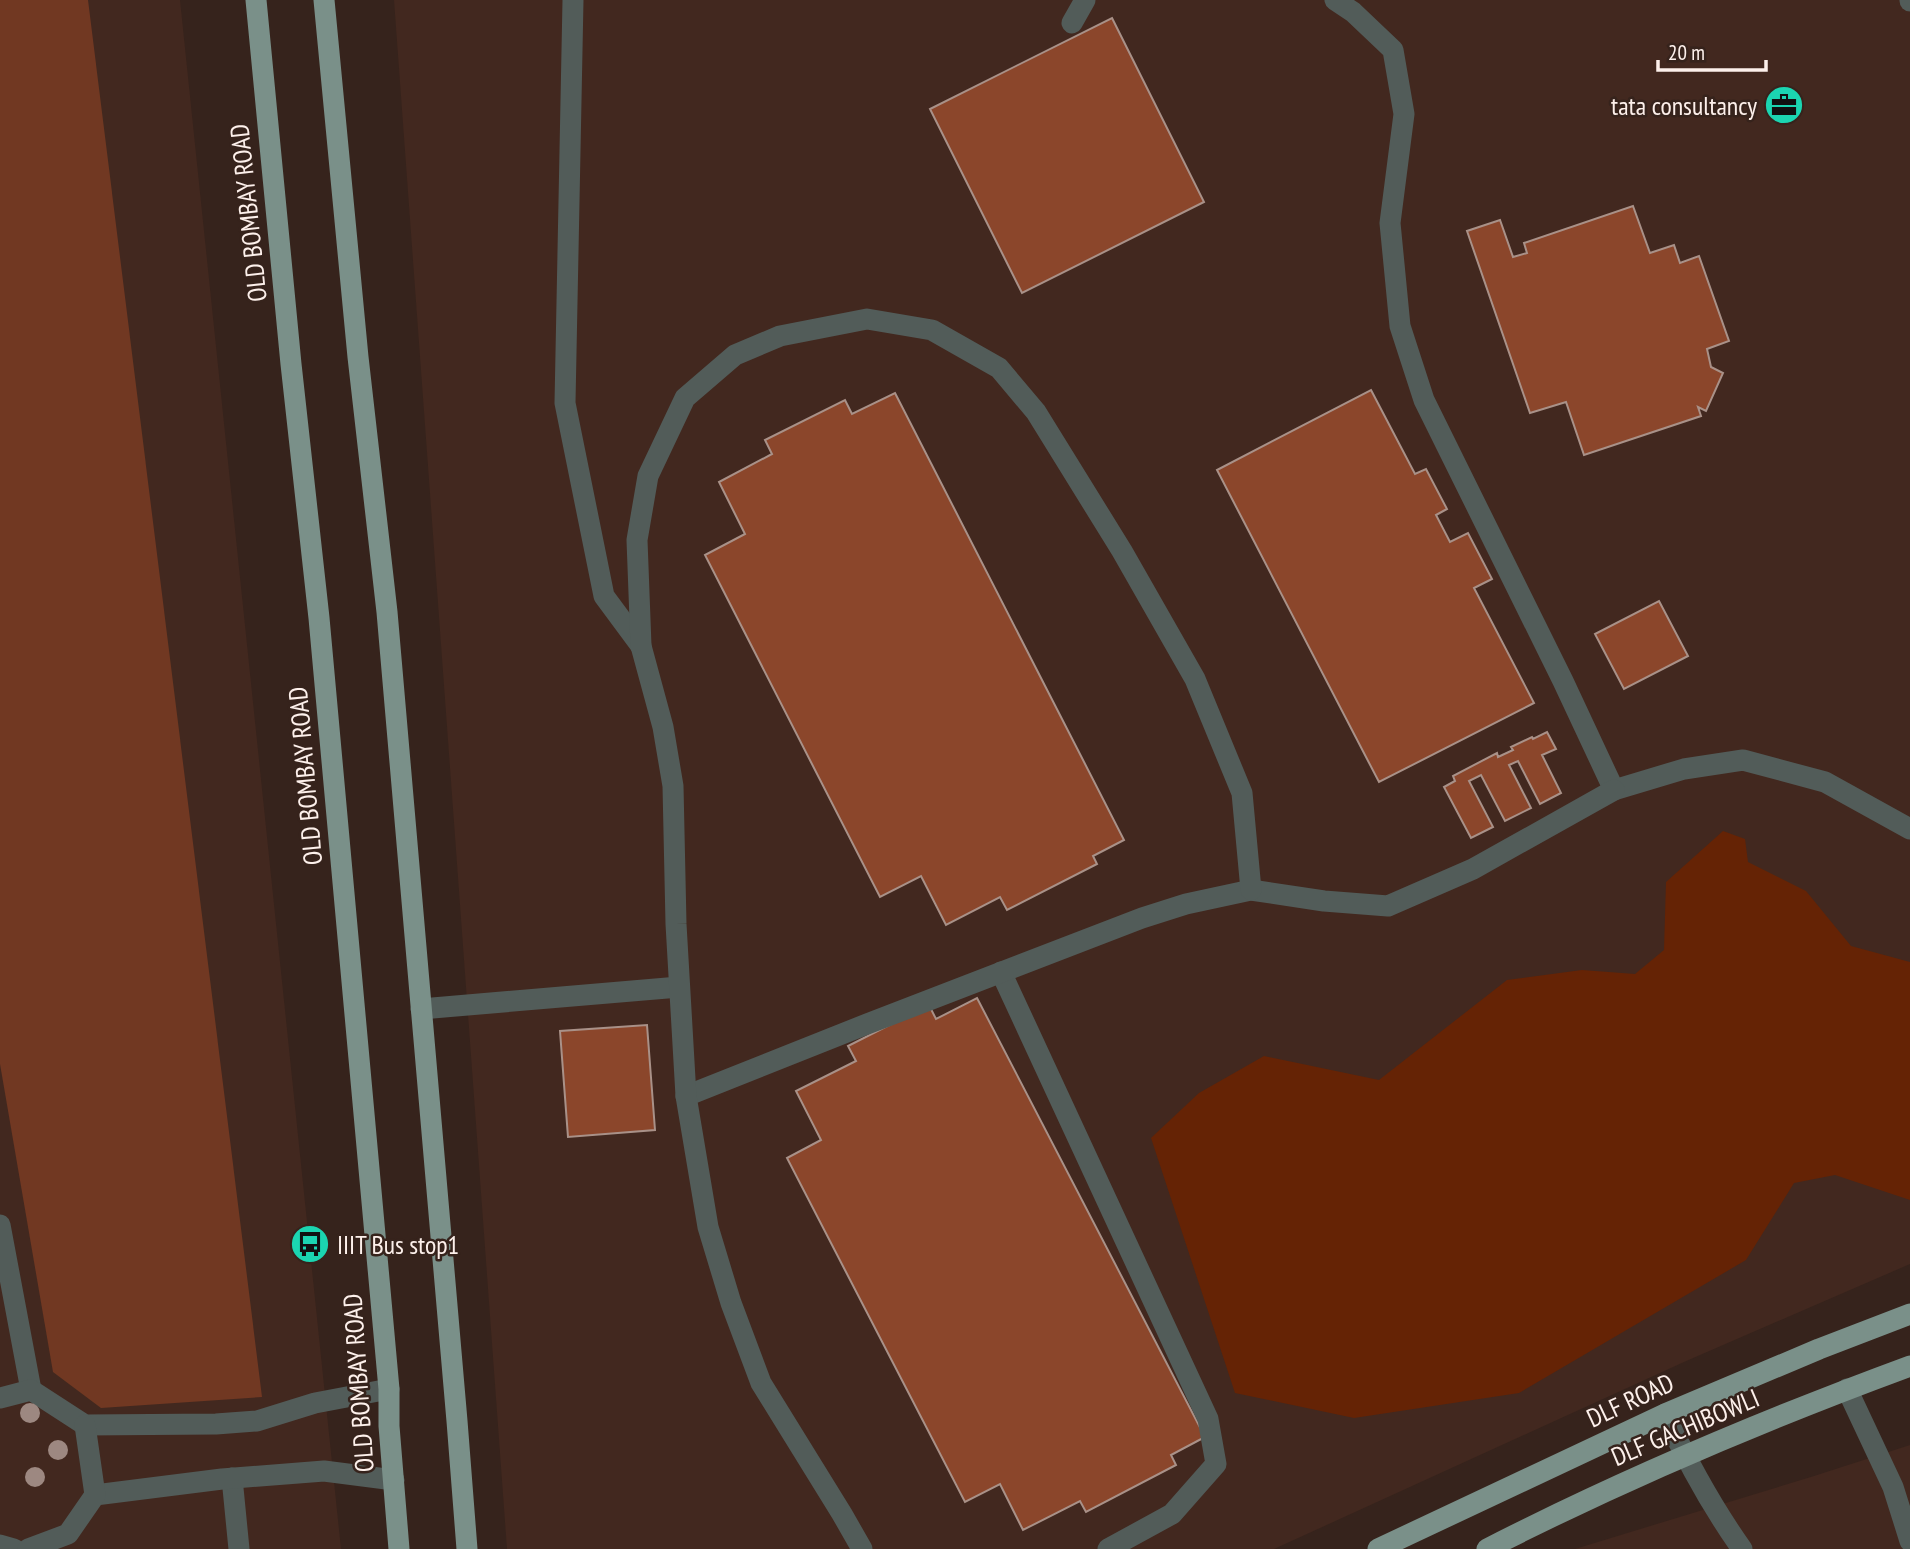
<svg xmlns="http://www.w3.org/2000/svg" width="1910" height="1549" viewBox="0 0 1910 1549" font-family="'PT Sans Narrow',sans-serif">
<rect width="100%" height="100%" fill="#36231c"/>
<g fill="#42281f">
<path d="M 0,0 L 180,0 L 341,1549 L 0,1549 Z"/>
<path d="M 394,0 L 1910,0 L 1910,1264 L 1684,1362 L 1274,1549 L 507,1549 Z"/>
<path d="M 1910,1445 L 1910,1549 L 1575,1549 L 1814,1476 Z"/>
</g>
<path fill="#713822" d="M 0,0 L 88,0 L 262,1397 L 101,1408 L 53,1372 L 0,1064 Z"/>
<path fill="#652305" d="M 1723,831 L 1745,839 L 1748,862 L 1806,891 L 1851,946 L 1910,962 L 1910,1200 L 1835,1175 L 1794,1183 L 1746,1260 L 1519,1393 L 1354,1418 L 1235,1393 L 1151,1138 L 1199,1093 L 1264,1056 L 1379,1080 L 1507,980 L 1582,970 L 1635,974 L 1664,950 L 1666,882 Z"/>
<g fill="#8b462b" stroke="#a99188" stroke-width="2">
<path d="M 1112,18 L 1204,202 L 1022,293 L 930,109 Z"/>
<path d="M 1633,206 L 1650,253 L 1674,245 L 1680,263 L 1699,256 L 1729,341 L 1707,349 L 1711,367 L 1723,373 L 1706,411 L 1698,407 L 1701,416 L 1584,455 L 1566,402 L 1530,413 L 1467,231 L 1500,220 L 1513,257 L 1527,253 L 1524,243 Z"/>
<path d="M 1371,390 L 1415,474 L 1426,469 L 1447,509 L 1436,515 L 1450,542 L 1468,533 L 1492,579 L 1474,588 L 1534,703 L 1379,782 L 1217,470 Z"/>
<path d="M 895,393 L 1124,840 L 1093,856 L 1097,864 L 1007,910 L 1000,897 L 946,925 L 921,876 L 880,897 L 705,555 L 745,534 L 719,482 L 772,454 L 765,440 L 845,400 L 852,414 Z"/>
<path d="M 1659,601 L 1688,656 L 1624,689 L 1595,634 Z"/>
<path d="M 1547,732 L 1556,749 L 1542,755 L 1561,793 L 1540,804 L 1518,761 L 1509,765 L 1531,808 L 1505,821 L 1481,775 L 1469,781 L 1493,827 L 1471,838 L 1444,787 L 1455,781 L 1453,776 L 1497,753 L 1498,757 L 1513,750 L 1511,747 L 1532,737 L 1533,739 Z"/>
<path d="M 977,998 L 1205,1437 L 1171,1455 L 1176,1465 L 1086,1512 L 1080,1501 L 1023,1530 L 1000,1484 L 965,1502 L 787,1158 L 821,1140 L 796,1091 L 856,1061 L 848,1046 L 929,1005 L 936,1019 Z"/>
<path d="M 647,1025 L 655,1130 L 568,1137 L 560,1031 Z"/>
</g>
<g fill="none" stroke-linecap="round" stroke-linejoin="round">
<g stroke="#525c59" stroke-width="21">
<path d="M 573,0 L 565,403 L 604,596 L 641,646"/>
<path d="M 1335,0 L 1353,12 L 1393,50 L 1404,114 L 1390,223 L 1400,326 L 1424,400 L 1563,681 L 1614,790 L 1684,769 L 1743,760 L 1825,782 L 1910,829"/>
<path d="M 1910,0 L 1910,1"/>
<path d="M 1072,23 L 1085,0"/>
<path d="M 1001,972 L 1208,1419 L 1216,1464 L 1172,1514 L 1108,1549"/>
<path d="M 421,1009 L 679,987"/>
<path d="M 686,1096 L 867,1024 L 1142,918 L 1186,904 L 1251,890 L 1324,901 L 1388,906 L 1473,869 L 1614,790"/>
<path d="M 0,1225 L 31,1390"/>
<path d="M 1847,1389 L 1893,1487 L 1910,1541"/>
<path d="M 0,1398 L 31,1390 L 85,1425 L 216,1424 L 257,1421 L 315,1403 L 389,1389"/>
<path d="M 1665,1414 C 1687,1461 1712,1507 1742,1549"/>
<path d="M 232,1478 L 239,1549"/>
<path d="M 95,1495 L 222,1479 L 324,1471 L 394,1480"/>
<path d="M 0,1545 L 14,1549"/>
<path d="M 28,1549 L 68,1534 L 95,1495 L 85,1425"/>
<path d="M 862,1549 L 842,1514 L 761,1383 L 731,1303 L 708,1227 L 686,1096 L 676,924 L 673,786 L 663,727 L 641,646 L 637,540 L 648,476 L 685,398 L 735,355 L 780,336 L 867,319 L 932,330 L 999,368 L 1036,412 L 1122,551 L 1195,679 L 1242,793 L 1251,890"/>
</g>
<g stroke="#7a9089" stroke-width="21">
<path d="M 256,0 L 291,364 L 319,618 L 389,1389 L 389,1426 L 399,1549"/>
<path d="M 324,0 L 358,357 L 387,612 L 457,1421 L 467,1549"/>
<path d="M 1378,1549 L 1665,1414 L 1819,1349 L 1910,1314"/>
<path d="M 1487,1549 C 1624,1479 1766,1419 1910,1366"/>
</g>
</g>
<g fill="#9d8881">
<circle cx="30" cy="1413" r="10"/>
<circle cx="58" cy="1450" r="10"/>
<circle cx="35" cy="1477" r="10"/>
</g>
<defs>
<g id="office-disc" transform="scale(2.0125)"><circle r="9.5" fill="#1bd5b1" stroke="#36231c"/><path d="M-6-3h4V-5.5h4V-3h4V5H-6ZM-1-4.5V-3h2v-1.5ZM-6 0V1H6V0Z" fill="#111"/></g>
<g id="bus-disc" transform="scale(2.0125)"><circle r="9.5" fill="#1bd5b1" stroke="#36231c"/><path d="M-5-6H5V4H4V6H2V4H-2V6H-4V4H-5ZM-3.5-4V0h7V-4ZM-3.5 1.2v1.5H-2V1.2ZM2 1.2v1.5H3.5V1.2Z" fill="#111"/></g>
</defs>
<g fill-rule="evenodd">
<use href="#office-disc" x="1784" y="105"/>
<use href="#bus-disc" x="310" y="1244"/>
</g>
<g text-anchor="middle" dominant-baseline="central" stroke-width="5" stroke-linejoin="round" paint-order="stroke">
<g font-size="26" fill="#fdf0eb" stroke="#36231c" text-anchor="end">
<text x="1757" y="105">tata consultancy</text>
<text x="337" y="1244" text-anchor="start">IIIT Bus stop1</text>
</g>
<g font-size="26" fill="#fdf0eb" stroke="#36231c">
<text transform="translate(248 213) rotate(-96)">OLD BOMBAY ROAD</text>
<text transform="translate(305 776) rotate(-95)">OLD BOMBAY ROAD</text>
<text transform="translate(358 1383) rotate(-94)">OLD BOMBAY ROAD</text>
<text transform="translate(1630 1400) rotate(-25)">DLF ROAD</text>
<text transform="translate(1685 1427) rotate(-23)">DLF GACHIBOWLI</text>
</g>
</g>
<path d="M1658 60v10h108v-10" fill="none" stroke="#fdf0eb" stroke-width="3.5"/>
<text x="1668" y="60" font-size="21" fill="#fdf0eb" stroke="#36231c" stroke-width="5" paint-order="stroke">20 m</text>
</svg>
